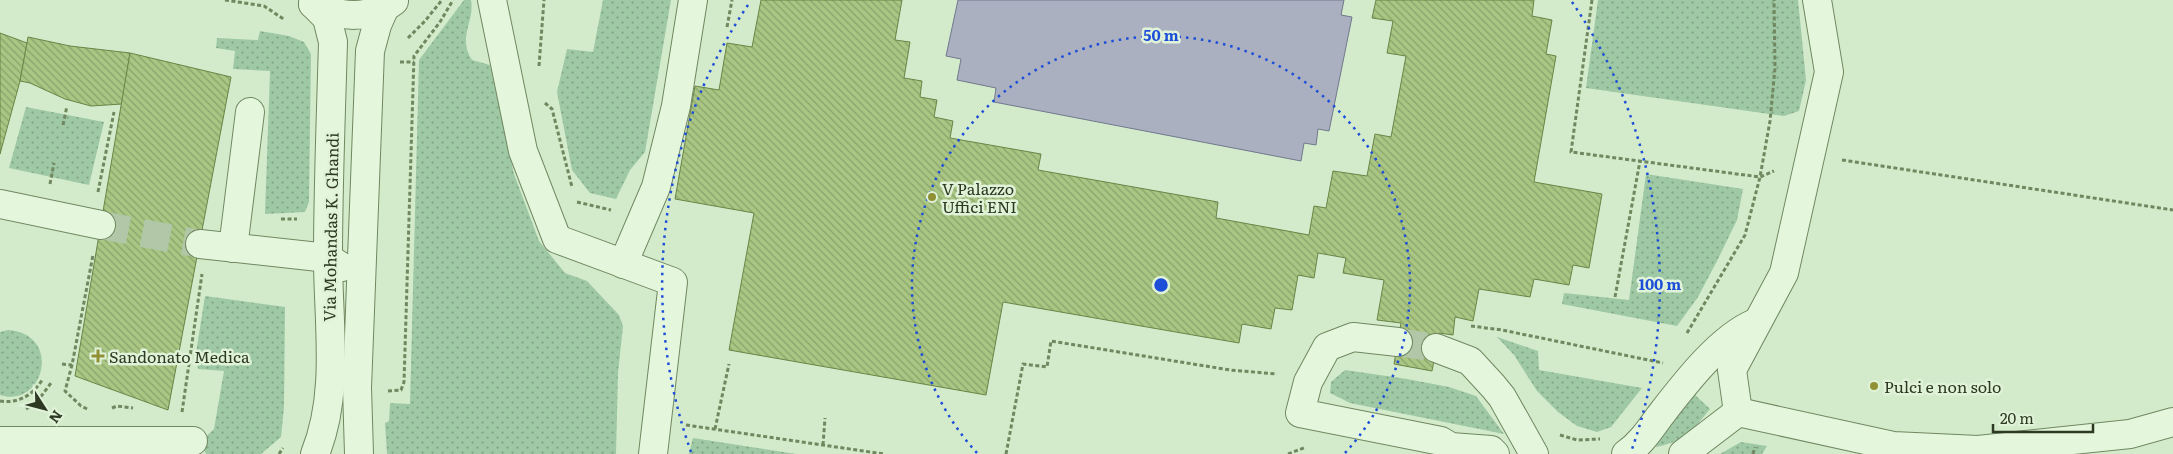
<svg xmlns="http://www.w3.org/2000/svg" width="2173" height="454" viewBox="0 0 2173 454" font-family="Literata,serif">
<defs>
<pattern id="grass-dots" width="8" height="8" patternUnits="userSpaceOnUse" patternTransform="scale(1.25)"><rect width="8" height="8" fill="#9ec9a4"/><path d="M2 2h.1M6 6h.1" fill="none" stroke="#81a485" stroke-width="1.8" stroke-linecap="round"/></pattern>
<pattern id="building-back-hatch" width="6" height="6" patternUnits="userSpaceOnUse" patternTransform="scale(1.25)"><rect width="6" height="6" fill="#a9c683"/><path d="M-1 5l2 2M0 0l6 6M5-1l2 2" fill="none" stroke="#8aa26b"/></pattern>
</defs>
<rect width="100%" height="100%" fill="#d3ebca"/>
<g fill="url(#grass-dots)">
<path d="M 464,0 L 471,0 C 475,22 457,37 472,60 L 490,65 L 514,174 L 539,241 L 565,273 L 587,281 L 619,315 L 623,326 L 618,373 L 616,454 L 387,454 L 385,423 L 389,421 L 390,403 L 410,404 L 419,60 Z"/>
<path d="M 603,0 L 671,0 L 645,152 L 630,170 L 616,199 L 590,193 L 572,170 L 557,92 L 567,49 L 593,52 Z"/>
<path d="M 1598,0 L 1798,0 L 1806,80 L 1799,111 L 1784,116 L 1586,88 Z"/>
<path d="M 260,31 L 289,36 L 304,42 L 311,54 L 309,202 L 305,212 L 265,214 L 270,71 L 233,69 L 235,51 L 216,48 L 217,38 L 258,40 Z"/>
<path d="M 26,107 L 104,122 L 89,185 L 9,168 Z"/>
<path d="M 1646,174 L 1743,189 L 1737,220 L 1717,261 L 1698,297 L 1677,326 L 1562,304 L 1564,293 L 1629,300 Z"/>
<path d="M 205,296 L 285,307 L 284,407 L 281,437 L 261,454 L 206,454 L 200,442 L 214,429 L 224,371 L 198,369 L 196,353 Z"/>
<path d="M 8,330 C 63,334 44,409 0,395 L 0,332 Z"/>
<path d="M 1497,337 L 1538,351 L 1539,370 L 1642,388 L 1611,427 L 1597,432 L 1577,426 L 1558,412 L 1537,391 L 1514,355 Z"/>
<path d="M 1345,370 L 1407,379 L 1449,387 L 1476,396 L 1504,434 L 1350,403 L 1330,393 L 1331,382 Z"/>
<path d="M 1693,393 L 1710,409 C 1690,433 1688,440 1656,447 L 1661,430 Z"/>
<path d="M 693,438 L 796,454 L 689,454 Z"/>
<path d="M 1741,442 L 1767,446 L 1762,454 L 1720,454 Z"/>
</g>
<path fill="#aab0c0" stroke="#71788e" d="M 958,0 L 1344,0 L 1341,15 L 1352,17 L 1329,131 L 1318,129 L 1316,145 L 1304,143 L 1301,161 L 994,102 L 996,88 L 957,80 L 961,59 L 946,56 Z"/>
<g fill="url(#building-back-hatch)" stroke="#6b8447">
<path d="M 761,0 L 902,0 L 895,40 L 910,42 L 904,78 L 922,81 L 920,97 L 937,100 L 934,117 L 953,121 L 950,138 L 1041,154 L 1038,170 L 1218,202 L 1216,218 L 1309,235 L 1314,206 L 1326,208 L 1333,171 L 1367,176 L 1375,134 L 1391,137 L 1406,56 L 1387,53 L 1393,21 L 1372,18 L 1376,0 L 1534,0 L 1532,16 L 1552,20 L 1546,54 L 1556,56 L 1534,182 L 1602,194 L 1589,268 L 1573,265 L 1569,285 L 1534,279 L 1530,297 L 1479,289 L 1473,321 L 1455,317 L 1453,335 L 1439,333 L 1432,371 L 1394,364 L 1401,323 L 1377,320 L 1384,280 L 1343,273 L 1346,258 L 1318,253 L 1314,278 L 1298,275 L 1292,310 L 1275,308 L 1271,329 L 1242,324 L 1239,343 L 1003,302 L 986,395 L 729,350 L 754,213 L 675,199 L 695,86 L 719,90 L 727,43 L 752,47 Z"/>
<path d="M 0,33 L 27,43 L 20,81 L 0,154 Z"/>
<path d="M 28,37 L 70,46 L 130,53 L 122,104 L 91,106 L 65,99 L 30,83 L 20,81 Z"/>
<path d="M 130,53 L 231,77 L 168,410 L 75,376 Z"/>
</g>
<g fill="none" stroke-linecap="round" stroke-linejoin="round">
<g stroke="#b2c7a8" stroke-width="28" stroke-dasharray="28 14" stroke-linecap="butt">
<path d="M 101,225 L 200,244"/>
<path d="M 1398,342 L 1436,348"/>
</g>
<g stroke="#718760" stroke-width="30">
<g id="minor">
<path d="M 492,0 L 523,151 L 557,239 L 673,282 L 653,454"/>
<path d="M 313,4 L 327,18 L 333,42 C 331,114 328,186 328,258 C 328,323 340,393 315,454"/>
<path d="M 313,4 C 340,18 369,20 394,1"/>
<path d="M 0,204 L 101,225"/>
<path d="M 200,244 L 328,258 L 342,267"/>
<path d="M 233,248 L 250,112"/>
<path d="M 623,264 L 656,187 L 676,106 L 693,0"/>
<path d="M 1398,342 L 1353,337 L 1327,347 L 1308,382 L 1300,413 L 1441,441 L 1451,447 L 1491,450 L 1495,454"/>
<path d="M 1436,348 L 1470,361 L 1493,386 L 1502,397 L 1534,454"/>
<path d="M 1738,412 L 1732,370 L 1784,273 L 1829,72 L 1817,0"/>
<path d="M 0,441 L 193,441"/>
<path d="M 359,454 L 357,388 L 370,51 L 377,25 L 385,7"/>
<path d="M 1626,454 C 1640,444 1649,431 1659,417 C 1683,386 1719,338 1755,323"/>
<path d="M 1683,454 L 1738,412 L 1893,446 L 1978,450 L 2130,434 L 2173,422"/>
</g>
</g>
<g stroke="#718760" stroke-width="3" stroke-dasharray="4 2.5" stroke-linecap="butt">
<path d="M 225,0 L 264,6 L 285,20"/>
<path d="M 1592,0 L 1571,152 L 1760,177 L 1774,171"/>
<path d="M 727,27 L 732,0"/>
<path d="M 408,38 L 425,21 L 442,0"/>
<path d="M 400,62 L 414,62"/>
<path d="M 539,66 L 544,0"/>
<path d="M 545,103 L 552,109 L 572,187"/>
<path d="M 63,125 L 67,106"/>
<path d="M 1842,160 L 2173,210"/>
<path d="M 50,184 L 54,163"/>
<path d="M 98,192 L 114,112"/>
<path d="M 577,202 L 611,210"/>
<path d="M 281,219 L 297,219"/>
<path d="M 1615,297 L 1640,161"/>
<path d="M 1471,326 L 1502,330 L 1663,363"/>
<path d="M 1687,333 L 1745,235 L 1760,177 L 1770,121 L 1775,68 L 1774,0"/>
<path d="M 62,364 L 72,365"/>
<path d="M 388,391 L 401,390 L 404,382 L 414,56 L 440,22 L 453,0"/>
<path d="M 0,401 C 18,404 33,395 42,380"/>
<path d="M 112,408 L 117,406 L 133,408"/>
<path d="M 26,409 L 36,403 L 51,383"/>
<path d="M 87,409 L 81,406 L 65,391 L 72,365 L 93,255"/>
<path d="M 182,412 L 202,274"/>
<path d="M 686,425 L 884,454"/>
<path d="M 715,429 L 729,364"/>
<path d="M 1560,435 L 1577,440 L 1600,439"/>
<path d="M 823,445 L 825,418"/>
<path d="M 279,454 L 283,448"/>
<path d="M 1006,454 L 1023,364 L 1047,367 L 1051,341 L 1230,370 L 1277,374"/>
<path d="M 1288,454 L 1306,447"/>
<path d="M 1753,454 L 1755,447"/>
</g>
<use href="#minor" stroke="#e4f7dd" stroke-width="28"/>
</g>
<g fill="none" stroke="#1d4ed8" stroke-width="2.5" stroke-dasharray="2.5 5">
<path d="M977 453A249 249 0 1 1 1345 453"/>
<path d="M691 452A499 499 0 0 1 750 2M1572 2A499 499 0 0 1 1631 452"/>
</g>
<g fill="#909134" stroke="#e0f3d9" stroke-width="2">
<circle cx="932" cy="197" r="5"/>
<path d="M95.5 348.5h5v5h5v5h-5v5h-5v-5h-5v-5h5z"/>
<circle cx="1874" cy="386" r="5"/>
</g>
<g text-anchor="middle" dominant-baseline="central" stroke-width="5" stroke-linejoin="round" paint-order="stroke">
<g font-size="16" fill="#2d3922" stroke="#e0f3d9" text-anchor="start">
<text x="942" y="188">V Palazzo<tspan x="942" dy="18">Uffici ENI</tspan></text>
<text x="109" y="356">Sandonato Medica</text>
<text x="1884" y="386">Pulci e non solo</text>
</g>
<g font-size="16" fill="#2d3922" stroke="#e0f3d9">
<text transform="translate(330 227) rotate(-89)">Via Mohandas K. Ghandi</text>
</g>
</g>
<circle cx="1161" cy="285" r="8" fill="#1d4ed8" stroke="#e0f3d9" stroke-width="2.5"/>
<g font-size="15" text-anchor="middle" font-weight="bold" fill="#1d4ed8" stroke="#e0f3d9" stroke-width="5" stroke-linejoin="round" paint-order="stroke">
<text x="1161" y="41">50 m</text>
<text x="1660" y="290">100 m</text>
</g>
<g transform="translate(45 409) rotate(126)" stroke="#e0f3d9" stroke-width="4" paint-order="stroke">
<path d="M0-4L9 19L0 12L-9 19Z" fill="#2d3922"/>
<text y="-8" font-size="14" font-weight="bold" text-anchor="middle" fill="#2d3922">N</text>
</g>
<path d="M1993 424v8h100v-8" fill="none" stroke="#2d3922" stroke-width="2.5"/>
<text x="2000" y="424" font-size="15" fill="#2d3922" stroke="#e0f3d9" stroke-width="4" paint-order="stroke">20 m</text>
</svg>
